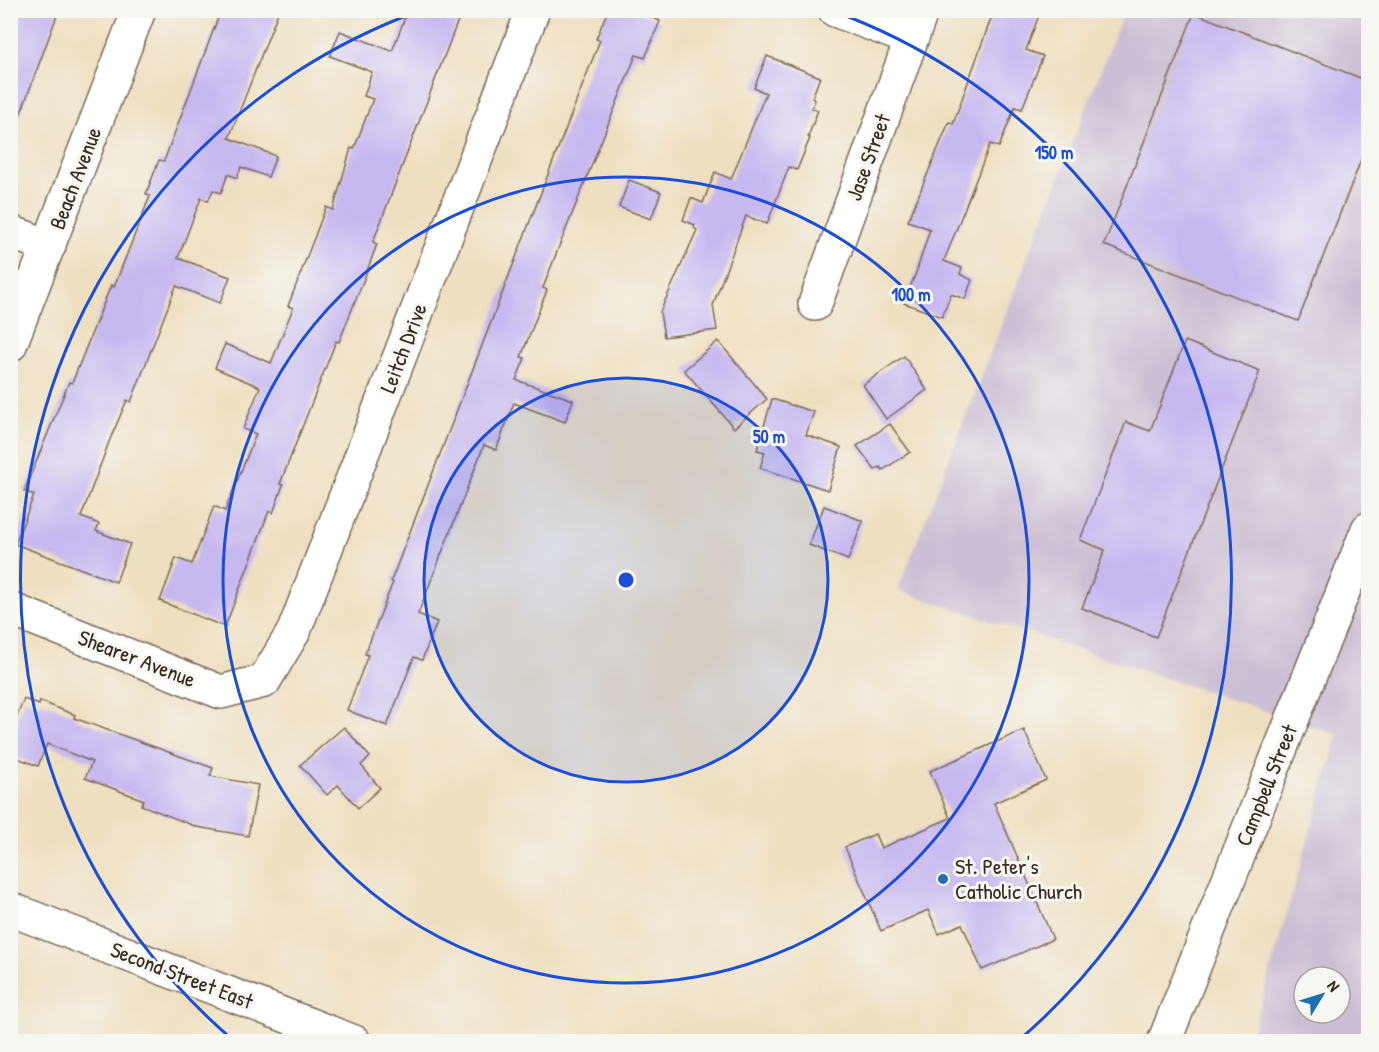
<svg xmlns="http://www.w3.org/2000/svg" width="1379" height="1052" viewBox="0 0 1379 1052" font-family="'Patrick Hand',sans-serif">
<rect width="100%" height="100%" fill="#f6f6f2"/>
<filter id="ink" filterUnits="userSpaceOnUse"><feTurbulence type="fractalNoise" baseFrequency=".0167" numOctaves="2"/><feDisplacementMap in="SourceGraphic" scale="12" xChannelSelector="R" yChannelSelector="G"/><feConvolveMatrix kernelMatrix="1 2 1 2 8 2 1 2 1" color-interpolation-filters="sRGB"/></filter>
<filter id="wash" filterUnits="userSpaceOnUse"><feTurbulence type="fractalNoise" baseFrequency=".008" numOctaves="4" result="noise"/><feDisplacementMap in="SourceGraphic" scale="24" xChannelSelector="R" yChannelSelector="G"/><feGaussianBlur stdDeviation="1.35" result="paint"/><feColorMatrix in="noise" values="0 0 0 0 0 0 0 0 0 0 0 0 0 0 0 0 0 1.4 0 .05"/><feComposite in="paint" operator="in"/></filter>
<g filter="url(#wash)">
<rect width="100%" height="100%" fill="#eedfc0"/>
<path fill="#ccbed3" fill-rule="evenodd" d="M 1124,11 L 1368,11 L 1368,1041 L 1250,1041 L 1338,735 L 898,590 ZM 1304,977 L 1340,977 L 1340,1013 L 1304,1013 Z"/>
<g id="blocks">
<g fill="#c8b8f0">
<path d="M 10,10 L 59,10 L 12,137 L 10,137 Z"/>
<path d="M 221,10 L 279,10 L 229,138 L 276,156 L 268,177 L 241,167 L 237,178 L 228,174 L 221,193 L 213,190 L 208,201 L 201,198 L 178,258 L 230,277 L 220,303 L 176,286 L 131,402 L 127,400 L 109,442 L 81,517 L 99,524 L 96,531 L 130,544 L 116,582 L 15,544 L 34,495 L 24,491 L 69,382 L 72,383 L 111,285 L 114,287 L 150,196 L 146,194 L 159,160 L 164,161 Z"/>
<path d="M 408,10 L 462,10 L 373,242 L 377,244 L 364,279 L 339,342 L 336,341 L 280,484 L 283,485 L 273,513 L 269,511 L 225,627 L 160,601 L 176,558 L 192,564 L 214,506 L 225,511 L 256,434 L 243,429 L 260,387 L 215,368 L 225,344 L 271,363 L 293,308 L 288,306 L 326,207 L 333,210 L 351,148 L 354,149 L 373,99 L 364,96 L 372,72 L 330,56 L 340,31 L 392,51 Z"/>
<path d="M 608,10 L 634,10 L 660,21 L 645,58 L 636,55 L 558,249 L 543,288 L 547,290 L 521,357 L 525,358 L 516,380 L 573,400 L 565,422 L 514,403 L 496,450 L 484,445 L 418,614 L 437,622 L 422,660 L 414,657 L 387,726 L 347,710 L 368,655 L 365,654 L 393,582 L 391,581 L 600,40 L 596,39 Z"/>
<path d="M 994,10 L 1041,10 L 1026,50 L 1043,56 L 1022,109 L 1015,107 L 999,147 L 990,144 L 944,261 L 962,268 L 960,274 L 972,280 L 965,299 L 951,294 L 942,317 L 904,303 L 917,270 L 930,229 L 908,221 L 949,122 L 953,124 Z"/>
<path d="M 1194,13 L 1368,81 L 1368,142 L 1298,321 L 1104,245 Z"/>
<path d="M 767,56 L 820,77 L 812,98 L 815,100 L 812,108 L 818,110 L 808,137 L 810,138 L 797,170 L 789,167 L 767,224 L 746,216 L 713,305 L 717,330 L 664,337 L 660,312 L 697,230 L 694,228 L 695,225 L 683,220 L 691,198 L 703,203 L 715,172 L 731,179 L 766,93 L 754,88 Z"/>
<path d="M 629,180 L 661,192 L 651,219 L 619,207 Z"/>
<path d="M 718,341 L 767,399 L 734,428 L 684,370 Z"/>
<path d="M 1185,341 L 1260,371 L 1156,637 L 1082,608 L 1105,550 L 1080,540 L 1126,422 L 1150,431 Z"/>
<path d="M 904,356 L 927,390 L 886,419 L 863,385 Z"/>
<path d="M 772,399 L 814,412 L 806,435 L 841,447 L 828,490 L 760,468 L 765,452 L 757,450 Z"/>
<path d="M 890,424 L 910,452 L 883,470 L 880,467 L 875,470 L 857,446 Z"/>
<path d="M 824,506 L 863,521 L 848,560 L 809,545 Z"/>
<path d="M 24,699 L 39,705 L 40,701 L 75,715 L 74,718 L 213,768 L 210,776 L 258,785 L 248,836 L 197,827 L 141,805 L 144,800 L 85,778 L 92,762 L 47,744 L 38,766 L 10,755 L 10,733 Z"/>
<path d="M 344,727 L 370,757 L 361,765 L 380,788 L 358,808 L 338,785 L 327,795 L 300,765 Z"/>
<path d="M 1024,730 L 1046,780 L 994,803 L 1053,939 L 982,970 L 962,924 L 939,934 L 928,910 L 881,931 L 845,847 L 875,834 L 881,848 L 950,818 L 930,771 Z"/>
</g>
</g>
</g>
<g filter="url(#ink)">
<use href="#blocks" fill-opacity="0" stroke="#7a6957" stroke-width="1.5"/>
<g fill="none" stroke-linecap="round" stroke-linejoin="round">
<g stroke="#7a6957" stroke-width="36">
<g id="minor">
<path d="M 835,10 L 911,39"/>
<path d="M 10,232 L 49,246"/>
<path d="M 815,304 L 922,10"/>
<path d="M 10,345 L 139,10"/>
<path d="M 10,609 L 221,692 L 264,681 L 294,631 L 533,10"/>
<path d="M 1164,1042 L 1368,529"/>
</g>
</g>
<g stroke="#7a6957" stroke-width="36">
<path id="major" d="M 10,909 L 354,1042"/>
</g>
<use href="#minor" stroke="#fff" stroke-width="33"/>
<use href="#major" stroke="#fff" stroke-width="33"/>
</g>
</g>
<circle cx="626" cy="580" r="202" fill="#1d4ed8" fill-opacity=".12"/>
<g fill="none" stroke="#1d4ed8" stroke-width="3">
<circle cx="626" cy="580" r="202"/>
<circle cx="626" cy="580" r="403"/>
<path d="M233 1040A605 605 0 0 1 419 11M833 11A605 605 0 0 1 1019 1040"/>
</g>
<circle fill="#1f6fb2" stroke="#f6f6f2" stroke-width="2" cx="943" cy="879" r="6"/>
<g text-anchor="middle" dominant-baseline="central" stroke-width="6" stroke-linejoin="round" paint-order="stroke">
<g font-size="22" fill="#3b2a1e" stroke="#f6f6f2">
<text transform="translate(868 157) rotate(-70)">Jase Street</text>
<text transform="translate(75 178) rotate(-69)">Beach Avenue</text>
<text transform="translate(403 348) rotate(-69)">Leitch Drive</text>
<text transform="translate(137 658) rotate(21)">Shearer Avenue</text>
<text transform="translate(1266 785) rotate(-68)">Campbell Street</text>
<text transform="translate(182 975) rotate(21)">Second Street East</text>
</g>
<g font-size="22" fill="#3b2a1e" stroke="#f6f6f2" text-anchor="start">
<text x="955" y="866">St. Peter's<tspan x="955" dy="25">Catholic Church</tspan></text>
</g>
</g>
<circle cx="626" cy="580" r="9" fill="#1d4ed8" stroke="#f6f6f2" stroke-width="3"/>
<g font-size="18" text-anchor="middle" font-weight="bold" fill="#1d4ed8" stroke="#f6f6f2" stroke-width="6" stroke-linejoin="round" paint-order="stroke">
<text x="1054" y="159">150 m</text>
<text x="911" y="301">100 m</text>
<text x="769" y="443">50 m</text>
</g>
<rect width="1379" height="1052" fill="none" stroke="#f6f6f2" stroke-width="36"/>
<g transform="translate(1322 995) rotate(52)"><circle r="28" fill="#f6f6f2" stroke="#aba49d" stroke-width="1.5"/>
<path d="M0-4.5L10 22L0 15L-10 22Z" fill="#1f6fb2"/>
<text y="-9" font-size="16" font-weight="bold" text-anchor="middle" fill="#3b2a1e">N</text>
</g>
</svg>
